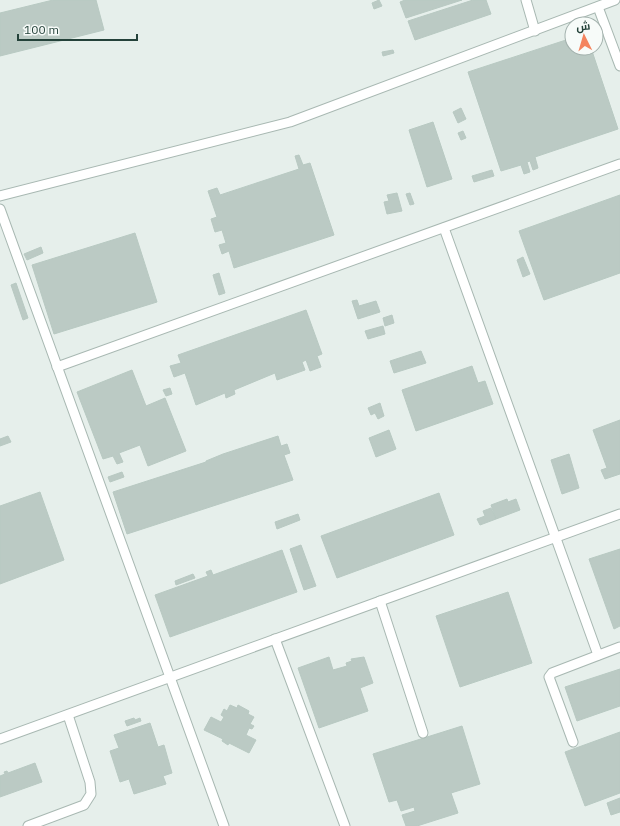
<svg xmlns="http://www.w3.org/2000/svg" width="620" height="826" viewBox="0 0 620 826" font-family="'IBM Plex Sans',Cairo,sans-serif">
<rect width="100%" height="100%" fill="#e6efeb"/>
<g fill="#bbcac4" stroke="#b8c9c2">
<path d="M 53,0 L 96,0 L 104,30 L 0,56 L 0,13 Z"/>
<path d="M 379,0 L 382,6 L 374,9 L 372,3 Z"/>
<path d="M 405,0 L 462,0 L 406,18 L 400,2 Z"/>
<path d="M 473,0 L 486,0 L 491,14 L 415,40 L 408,21 Z"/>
<path d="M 572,38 L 572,48 L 591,48 L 618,129 L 535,157 L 538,168 L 533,170 L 530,161 L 527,162 L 530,172 L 524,174 L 521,165 L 501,171 L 468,72 Z"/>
<path d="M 393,50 L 394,53 L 383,56 L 382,52 Z"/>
<path d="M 461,108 L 466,119 L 458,123 L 453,112 Z"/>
<path d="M 433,122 L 452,179 L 427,187 L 409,130 Z"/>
<path d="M 463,131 L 466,138 L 461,140 L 458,133 Z"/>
<path d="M 299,155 L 303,165 L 310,163 L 334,235 L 234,268 L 229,251 L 222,254 L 219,245 L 226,243 L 222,230 L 215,232 L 211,219 L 217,217 L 208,191 L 217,188 L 220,195 L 299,169 L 295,156 Z"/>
<path d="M 492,170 L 494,176 L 474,182 L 472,176 Z"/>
<path d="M 397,193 L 402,211 L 387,214 L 384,202 L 389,201 L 387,195 Z"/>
<path d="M 410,193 L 414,204 L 410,205 L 406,194 Z"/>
<path d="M 620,195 L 620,273 L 544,300 L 519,231 Z"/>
<path d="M 135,233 L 157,302 L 54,334 L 32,265 Z"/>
<path d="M 41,247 L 43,253 L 27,260 L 24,254 Z"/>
<path d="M 523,257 L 530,274 L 523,277 L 517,260 Z"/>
<path d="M 219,273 L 225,293 L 219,295 L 213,275 Z"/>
<path d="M 16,283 L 28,318 L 23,320 L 11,285 Z"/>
<path d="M 357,300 L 359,306 L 376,301 L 380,312 L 358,319 L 352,301 Z"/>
<path d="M 306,310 L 322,354 L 317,356 L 321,367 L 310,371 L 306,360 L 302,362 L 305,370 L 277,380 L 275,373 L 234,390 L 235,394 L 226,398 L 225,393 L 196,405 L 185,373 L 174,377 L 170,366 L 181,363 L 178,355 Z"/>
<path d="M 392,315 L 394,323 L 385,326 L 383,318 Z"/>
<path d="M 383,326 L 385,334 L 368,339 L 365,331 Z"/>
<path d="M 421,351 L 426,363 L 394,373 L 390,361 Z"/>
<path d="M 472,366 L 478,383 L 485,381 L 493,404 L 416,431 L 402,390 Z"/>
<path d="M 132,370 L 146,406 L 165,398 L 186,451 L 148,466 L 140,445 L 119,453 L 123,462 L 117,464 L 113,456 L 103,459 L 77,392 Z"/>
<path d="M 170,388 L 172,394 L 166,396 L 163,390 Z"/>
<path d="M 380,403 L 384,416 L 378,419 L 375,413 L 371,415 L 368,408 Z"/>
<path d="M 620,420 L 620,474 L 605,479 L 601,470 L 607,468 L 593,430 Z"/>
<path d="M 389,430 L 396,449 L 376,457 L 369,438 Z"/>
<path d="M 8,436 L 11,442 L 0,446 L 0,439 Z"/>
<path d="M 278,436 L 281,446 L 287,444 L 290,453 L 284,455 L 293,480 L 127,534 L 113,492 L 206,462 L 206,461 L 223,454 Z"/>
<path d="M 569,454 L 579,488 L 562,494 L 551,460 Z"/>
<path d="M 122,472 L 124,477 L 110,482 L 108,477 Z"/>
<path d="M 40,492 L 64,560 L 0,584 L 0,506 Z"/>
<path d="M 439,493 L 454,535 L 337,578 L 321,536 Z"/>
<path d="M 507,499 L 508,502 L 516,499 L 520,510 L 496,519 L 491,505 Z"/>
<path d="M 491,508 L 496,519 L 480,525 L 477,519 L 485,516 L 483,511 Z"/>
<path d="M 298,514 L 300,520 L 277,529 L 275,522 Z"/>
<path d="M 301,545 L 316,586 L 304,590 L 290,549 Z"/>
<path d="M 620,549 L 620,626 L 614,629 L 589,559 Z"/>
<path d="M 282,550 L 297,592 L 170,637 L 155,595 L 208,576 L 206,572 L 211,570 L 213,575 Z"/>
<path d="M 193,574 L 195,578 L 176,585 L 175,581 Z"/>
<path d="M 508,592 L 532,663 L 460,687 L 436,616 Z"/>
<path d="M 329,657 L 333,670 L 347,666 L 346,663 L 352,661 L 351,659 L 364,657 L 373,683 L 360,688 L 368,711 L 319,728 L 298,668 Z"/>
<path d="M 620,669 L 620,706 L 577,721 L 565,687 Z"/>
<path d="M 230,705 L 237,708 L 238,705 L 249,711 L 248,714 L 254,717 L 250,724 L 254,726 L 252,729 L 249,728 L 246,735 L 256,740 L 249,753 L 229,743 L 228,745 L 222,741 L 223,739 L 204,730 L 211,717 L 221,722 L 224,717 L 221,715 L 224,709 L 227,711 Z"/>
<path d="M 134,718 L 135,720 L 140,718 L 141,721 L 127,726 L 125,721 Z"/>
<path d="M 150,723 L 158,747 L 164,745 L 172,773 L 163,776 L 166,784 L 134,794 L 129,779 L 120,782 L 110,751 L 119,748 L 114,735 Z"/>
<path d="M 462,726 L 480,784 L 451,793 L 458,813 L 417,826 L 406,826 L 402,815 L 415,811 L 414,807 L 401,811 L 397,800 L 389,802 L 373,754 Z"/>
<path d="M 620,732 L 620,793 L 585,806 L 565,752 Z"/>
<path d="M 35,763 L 42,782 L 0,797 L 0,776 L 5,774 L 4,772 L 7,771 L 8,773 Z"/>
<path d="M 620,798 L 620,812 L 611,815 L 607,803 Z"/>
</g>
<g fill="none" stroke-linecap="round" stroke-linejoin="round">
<g stroke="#a8b8b2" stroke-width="11">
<g id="minor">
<path d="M 526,0 L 535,31"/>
<path d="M 598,7 L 620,66"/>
<path d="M 0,196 L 290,122 L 615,0"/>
<path d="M 0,209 L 224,826"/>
<path d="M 444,228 L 598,655"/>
<path d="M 57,367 L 620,164"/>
<path d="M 380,601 L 423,733"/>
<path d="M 275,639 L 345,826"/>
<path d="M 0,739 L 620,514"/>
<path d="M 573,742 L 549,677 L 552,673 L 620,647"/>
<path d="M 28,826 L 84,805 L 91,794 L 90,782 L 68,715"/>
</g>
</g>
<use href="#minor" stroke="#fff" stroke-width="9"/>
</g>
<g transform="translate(584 36) rotate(355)"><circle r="19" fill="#f7fbf9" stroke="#a3b1ad"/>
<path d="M0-3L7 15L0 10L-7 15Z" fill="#f4845f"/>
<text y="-6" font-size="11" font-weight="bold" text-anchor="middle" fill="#24423a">ش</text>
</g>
<path d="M18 34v6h119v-6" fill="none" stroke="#24423a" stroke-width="2"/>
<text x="24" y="34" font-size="12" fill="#24423a" stroke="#f7fbf9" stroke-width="3" paint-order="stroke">100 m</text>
</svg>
